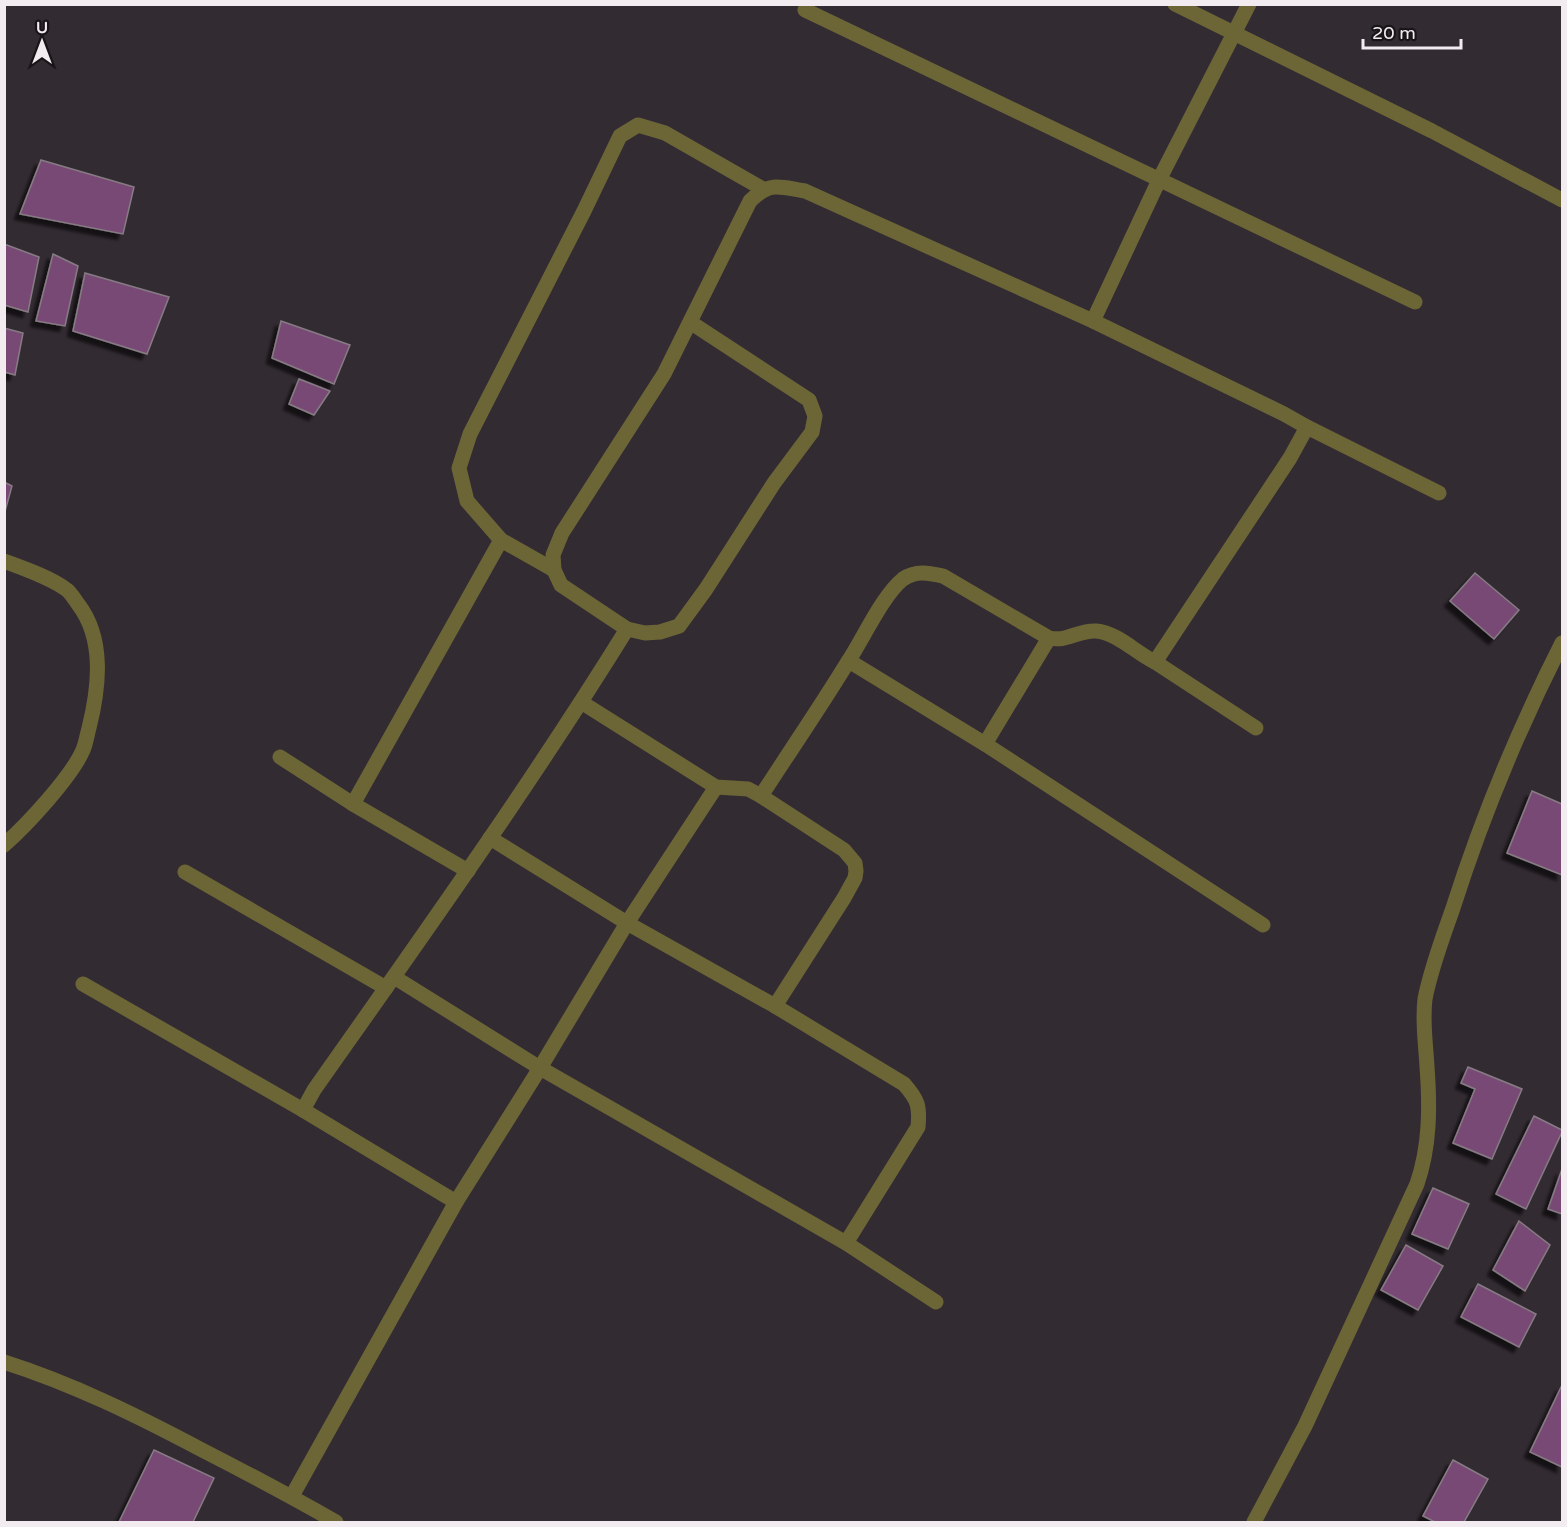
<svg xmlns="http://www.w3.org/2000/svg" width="1567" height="1527" viewBox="0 0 1567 1527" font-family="'Varela Round',sans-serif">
<defs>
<filter id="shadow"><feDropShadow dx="-5.5" dy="5.5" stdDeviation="1.5" flood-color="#0009"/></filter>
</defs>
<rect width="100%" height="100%" fill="#332b32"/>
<g fill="#794a74" stroke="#867c84" stroke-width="1.5" filter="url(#shadow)">
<path d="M 41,160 L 134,187 L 123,234 L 20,214 Z"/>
<path d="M 4,244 L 39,257 L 28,312 L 4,305 Z"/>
<path d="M 53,254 L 78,266 L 65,326 L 36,321 Z"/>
<path d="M 85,273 L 169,297 L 147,354 L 73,331 Z"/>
<path d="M 281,321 L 350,345 L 334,384 L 272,358 Z"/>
<path d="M 4,328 L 23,333 L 15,375 L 4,372 Z"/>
<path d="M 299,379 L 330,391 L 314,415 L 289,404 Z"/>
<path d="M 4,482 L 12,486 L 4,515 Z"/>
<path d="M 1475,573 L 1519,610 L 1494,639 L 1450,601 Z"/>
<path d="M 1532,791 L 1562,804 L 1562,875 L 1507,853 Z"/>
<path d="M 1468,1067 L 1522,1089 L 1492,1159 L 1453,1143 L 1475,1089 L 1461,1083 Z"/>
<path d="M 1534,1116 L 1562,1130 L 1562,1132 L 1526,1209 L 1496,1194 Z"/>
<path d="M 1562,1169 L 1562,1214 L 1548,1209 Z"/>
<path d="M 1433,1188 L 1469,1204 L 1448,1249 L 1412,1234 Z"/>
<path d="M 1519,1221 L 1550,1245 L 1525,1291 L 1493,1270 Z"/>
<path d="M 1406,1245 L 1443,1266 L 1418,1310 L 1381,1290 Z"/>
<path d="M 1478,1284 L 1536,1314 L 1519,1347 L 1461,1317 Z"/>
<path d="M 1562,1385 L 1562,1467 L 1530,1452 Z"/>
<path d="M 154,1450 L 214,1478 L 193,1522 L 119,1522 Z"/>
<path d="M 1453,1460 L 1488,1479 L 1464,1522 L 1435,1522 L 1423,1516 Z"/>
</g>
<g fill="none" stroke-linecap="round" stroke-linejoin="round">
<g stroke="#6c6637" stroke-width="15">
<path d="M 1175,4 L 1432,131 L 1562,200"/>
<path d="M 805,10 L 1415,302"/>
<path d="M 1093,321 L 1160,178 L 1249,4"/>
<path d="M 1307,427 L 1439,493"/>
<path d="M 4,561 C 23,568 52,578 67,590 C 71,593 75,600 78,604 C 105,639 99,688 89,728 C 87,735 86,743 83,750 C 72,776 27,825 4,845"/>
<path d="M 554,570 L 501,540 L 467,501 L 459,468 L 470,434 L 584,211 L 620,136 L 638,125 L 665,133 L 763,189"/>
<path d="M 627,629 L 645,633 L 660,632 L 679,626 L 706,589 L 774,483 L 812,432 L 815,416 L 809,400 L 690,322"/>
<path d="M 849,661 L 985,744 L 1263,925"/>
<path d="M 1155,662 L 1256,728"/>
<path d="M 985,744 L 1049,638"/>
<path d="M 280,757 L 353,804 L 468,871"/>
<path d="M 761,796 L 844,850 L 855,863 L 856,871 L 855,878 L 844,898 L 775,1006"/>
<path d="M 353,804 L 501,540"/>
<path d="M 490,838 L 627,923 L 775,1006 L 904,1084 C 918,1100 920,1106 918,1127 L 846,1243"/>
<path d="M 185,872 L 386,988"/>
<path d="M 394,977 L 540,1068 L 846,1243 L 936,1302"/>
<path d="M 83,984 L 303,1110"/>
<path d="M 456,1202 L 303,1110 L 314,1090 C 421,938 529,787 627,629 L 561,585 L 554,570 L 553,555 L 562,533 L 664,374 L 750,201 C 771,181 778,187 805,191 L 1093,321 L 1284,414 L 1307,427 L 1290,458 L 1155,662 C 1136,653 1118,633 1096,631 C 1078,630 1068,642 1049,638 L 943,576 C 929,573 916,570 903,579 C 883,595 864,637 849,660 C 821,706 790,751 761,796 L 748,789 L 716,787 L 581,702"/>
<path d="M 4,1362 C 73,1384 138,1416 202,1450 C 247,1473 292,1497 336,1522"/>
<path d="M 292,1496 L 456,1202 L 540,1068 L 627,923 L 716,787"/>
<path d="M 1254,1522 L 1305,1426 L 1417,1184 C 1430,1146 1430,1107 1427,1067 C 1426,1045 1422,1022 1425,999 C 1431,968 1443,937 1453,908 C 1482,817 1519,728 1562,643"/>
</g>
</g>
<rect width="1567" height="1527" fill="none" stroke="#f2ecf1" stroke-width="12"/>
<g transform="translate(42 42)" stroke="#181518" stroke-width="4.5" paint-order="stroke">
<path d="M0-4.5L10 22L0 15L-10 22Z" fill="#f2ecf1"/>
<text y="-9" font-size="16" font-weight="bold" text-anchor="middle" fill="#f2ecf1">U</text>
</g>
<path d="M1363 39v9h98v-9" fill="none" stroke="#f2ecf1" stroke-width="3"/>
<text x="1372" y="39" font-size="18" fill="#f2ecf1" stroke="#181518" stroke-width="4.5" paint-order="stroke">20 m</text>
</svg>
